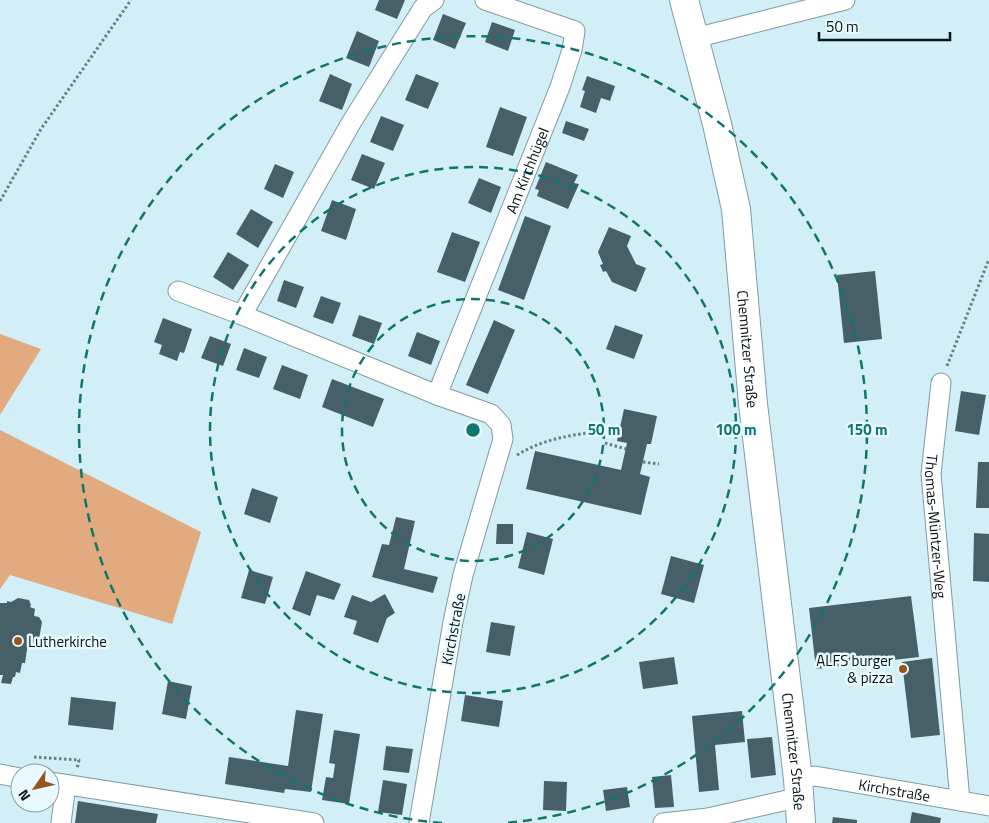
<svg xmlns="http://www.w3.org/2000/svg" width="989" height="823" viewBox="0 0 989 823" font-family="'Titillium Web',sans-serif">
<rect width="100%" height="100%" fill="#d2eef7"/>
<g fill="#e1aa7f">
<path d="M 0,334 L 41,349 L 0,415 Z"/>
<path d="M 0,430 L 201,532 L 172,624 L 10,575 L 0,589 Z"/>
</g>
<g fill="#476067">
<path d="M 379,0 L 405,0 L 397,19 L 375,10 Z"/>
<path d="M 443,14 L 466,23 L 455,49 L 433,40 Z"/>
<path d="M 492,22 L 515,30 L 508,51 L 485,42 Z"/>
<path d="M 357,31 L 379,41 L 369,67 L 346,58 Z"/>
<path d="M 330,74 L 352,84 L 342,110 L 319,101 Z"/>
<path d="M 416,74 L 439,83 L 428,109 L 405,100 Z"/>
<path d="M 587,76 L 615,86 L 610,101 L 601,98 L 596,113 L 580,107 L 585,91 L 582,90 Z"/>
<path d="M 500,107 L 527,117 L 513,156 L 486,147 Z"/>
<path d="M 381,116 L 404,125 L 393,151 L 370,142 Z"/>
<path d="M 566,121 L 589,129 L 584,141 L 562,133 Z"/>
<path d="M 362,154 L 385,163 L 374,189 L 351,180 Z"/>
<path d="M 546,162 L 578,175 L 574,183 L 579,184 L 568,209 L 537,196 L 539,190 L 535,189 Z"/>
<path d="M 275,164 L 294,172 L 283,198 L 264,189 Z"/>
<path d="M 479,178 L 501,187 L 491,213 L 468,203 Z"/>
<path d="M 332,200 L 356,209 L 346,240 L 321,231 Z"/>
<path d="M 251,209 L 273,222 L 258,248 L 236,234 Z"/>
<path d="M 525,216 L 551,226 L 524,300 L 498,290 Z"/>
<path d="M 609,227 L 631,236 L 627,246 L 636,264 L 646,268 L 636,292 L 612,282 L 606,271 L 603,272 L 600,265 L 603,264 L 598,252 Z"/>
<path d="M 452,232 L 480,242 L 465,282 L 437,272 Z"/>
<path d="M 228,252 L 249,265 L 233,290 L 213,277 Z"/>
<path d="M 875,271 L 882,339 L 844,343 L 837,275 Z"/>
<path d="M 284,280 L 304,287 L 296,308 L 277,301 Z"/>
<path d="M 321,296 L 341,303 L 333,324 L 313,317 Z"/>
<path d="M 359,315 L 382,323 L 374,344 L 352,336 Z"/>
<path d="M 163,318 L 192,329 L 184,353 L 180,352 L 177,361 L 159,354 L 162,345 L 154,342 Z"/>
<path d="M 494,320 L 515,330 L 488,394 L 466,385 Z"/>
<path d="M 615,325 L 643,335 L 634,359 L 606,349 Z"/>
<path d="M 417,332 L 440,341 L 431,365 L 408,356 Z"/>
<path d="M 210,336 L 231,344 L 223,366 L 201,358 Z"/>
<path d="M 244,348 L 267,357 L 259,378 L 236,370 Z"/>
<path d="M 282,365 L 308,375 L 300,399 L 273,389 Z"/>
<path d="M 332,379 L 384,399 L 373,427 L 322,407 Z"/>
<path d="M 961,391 L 986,395 L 979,435 L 955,431 Z"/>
<path d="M 624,409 L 657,416 L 651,444 L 647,444 L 640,474 L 650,477 L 641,515 L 526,489 L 535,451 L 621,470 L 627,443 L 617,441 Z"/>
<path d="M 978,462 L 989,462 L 989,508 L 976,508 Z"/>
<path d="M 252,488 L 278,497 L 270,523 L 244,514 Z"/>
<path d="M 396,517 L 415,521 L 404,569 L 438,577 L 433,593 L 372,577 L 382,544 L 389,545 Z"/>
<path d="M 497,524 L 513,524 L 513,544 L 496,544 Z"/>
<path d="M 527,532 L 553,539 L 544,575 L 518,568 Z"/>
<path d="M 974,533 L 989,534 L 989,582 L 973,581 Z"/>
<path d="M 671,556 L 704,565 L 694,603 L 661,594 Z"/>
<path d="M 249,570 L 273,577 L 265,604 L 241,598 Z"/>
<path d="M 306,571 L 341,584 L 334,600 L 317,595 L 310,616 L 292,609 Z"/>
<path d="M 385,594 L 395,613 L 387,618 L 378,643 L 353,634 L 357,621 L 344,617 L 352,595 L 371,602 Z"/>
<path d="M 911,596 L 919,657 L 816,669 L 809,608 Z"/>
<path d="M 18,598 L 29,600 L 31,605 L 30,607 L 35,609 L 34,616 L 39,617 L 42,622 L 39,639 L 32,644 L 28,643 L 25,663 L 22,663 L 20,673 L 16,672 L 15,677 L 13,677 L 11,684 L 1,683 L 3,675 L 0,675 L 0,603 L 7,603 L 7,601 L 11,602 Z"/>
<path d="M 491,622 L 515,626 L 510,656 L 486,652 Z"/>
<path d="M 674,657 L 678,684 L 643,689 L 639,662 Z"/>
<path d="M 932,658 L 940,735 L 911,738 L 902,662 Z"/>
<path d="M 168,681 L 192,686 L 186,719 L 162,714 Z"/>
<path d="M 465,695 L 503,701 L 499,727 L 461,721 Z"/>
<path d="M 71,697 L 116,702 L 113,730 L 68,725 Z"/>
<path d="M 296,710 L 323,714 L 311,792 L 285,789 L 284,793 L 225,784 L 229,757 L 288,766 Z"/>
<path d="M 742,711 L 745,742 L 715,745 L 719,790 L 699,792 L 692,716 Z"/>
<path d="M 334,730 L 360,734 L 349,804 L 322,800 L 326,777 L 333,778 L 335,764 L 329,763 Z"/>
<path d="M 772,737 L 776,775 L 751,778 L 747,739 Z"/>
<path d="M 386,746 L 413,749 L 409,773 L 383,770 Z"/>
<path d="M 671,775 L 674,807 L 655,808 L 652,777 Z"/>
<path d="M 383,780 L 407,784 L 402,815 L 378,812 Z"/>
<path d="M 544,781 L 567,782 L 566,811 L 543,810 Z"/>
<path d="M 627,787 L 630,807 L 606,811 L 603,790 Z"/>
<path d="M 78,801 L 158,814 L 156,823 L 75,823 Z"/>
<path d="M 912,812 L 941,818 L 940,823 L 910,823 Z"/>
<path d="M 833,817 L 857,820 L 857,823 L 832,823 Z"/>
</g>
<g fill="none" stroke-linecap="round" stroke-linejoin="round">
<g stroke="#809ba3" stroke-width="21">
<g id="street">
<path d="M 695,38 L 845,0"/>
<path d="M 178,291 L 242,315 L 437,395 L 491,414 L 501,425 L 503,439 L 463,575 L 453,622 L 419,823"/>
<path d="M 242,315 L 351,123 L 423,8 L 434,0"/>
<path id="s1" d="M 941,383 L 931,474 L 960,801"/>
<path id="s2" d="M 437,395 L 560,87 L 572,50 L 575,31 L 485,0"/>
<path d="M 0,774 L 20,778"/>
<path id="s3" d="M 798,779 L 815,776 L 989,806"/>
<path d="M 50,782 L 314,823"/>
<path d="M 61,823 L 66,785"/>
<path d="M 663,823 L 708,818 L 800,797"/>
</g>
</g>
<g stroke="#809ba3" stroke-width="30">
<g id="secondary">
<path id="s4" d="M 684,0 L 717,124 L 736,209 L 753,404 L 798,779 L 801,823"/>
</g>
</g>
<g stroke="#6b7e84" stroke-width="3" stroke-dasharray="2.5 2.5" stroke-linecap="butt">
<path d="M 0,201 L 41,129 L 131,0"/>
<path d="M 947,366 L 989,259"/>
<path d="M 605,443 L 626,449"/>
<path d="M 517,455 C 547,437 574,435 609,430"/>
<path d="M 643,462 L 659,464"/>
<path d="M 34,757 L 79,760 L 77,769"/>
</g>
<use href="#street" stroke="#fff" stroke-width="19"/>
<use href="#secondary" stroke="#fff" stroke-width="28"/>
</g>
<g fill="none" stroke="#0f766e" stroke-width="2.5" stroke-dasharray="9 6">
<circle cx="473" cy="430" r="131"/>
<circle cx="473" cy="430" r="263"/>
<path d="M442 823A394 394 0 1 1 504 823"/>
</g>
<g fill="#95561c" stroke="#e8f9ff" stroke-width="2">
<circle cx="18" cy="641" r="5"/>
<circle cx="903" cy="669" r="5"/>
</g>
<g text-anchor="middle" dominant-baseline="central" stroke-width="5" stroke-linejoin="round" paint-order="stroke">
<g font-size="15" fill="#0a1417" stroke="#e8f9ff">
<text stroke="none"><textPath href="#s2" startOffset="242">Am Kirchhügel</textPath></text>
<text stroke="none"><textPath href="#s4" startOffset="356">Chemnitzer Straße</textPath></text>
<text stroke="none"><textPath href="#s1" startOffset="144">Thomas-Müntzer-Weg</textPath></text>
<text transform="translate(453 629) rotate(-79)">Kirchstraße</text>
<text stroke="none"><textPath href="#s4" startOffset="761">Chemnitzer Straße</textPath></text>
<text stroke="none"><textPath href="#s3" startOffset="98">Kirchstraße</textPath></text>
</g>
<g font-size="15" fill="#0a1417" stroke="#e8f9ff" text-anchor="start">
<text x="28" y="641">Lutherkirche</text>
<text x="893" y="660" text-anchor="end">ALFS burger<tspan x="893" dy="17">&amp; pizza</tspan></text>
</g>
</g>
<circle cx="473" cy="430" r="8" fill="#0f766e" stroke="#e8f9ff" stroke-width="2.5"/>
<g font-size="15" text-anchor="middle" font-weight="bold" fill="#0f766e" stroke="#e8f9ff" stroke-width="5" stroke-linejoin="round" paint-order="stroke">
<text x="604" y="435">50 m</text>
<text x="736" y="435">100 m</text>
<text x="867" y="435">150 m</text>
</g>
<g transform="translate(35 788) rotate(236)"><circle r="24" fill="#e8f9ff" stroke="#8f9da2"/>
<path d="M0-4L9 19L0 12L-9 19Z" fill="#95561c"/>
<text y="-8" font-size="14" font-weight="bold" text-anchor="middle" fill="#0a1417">N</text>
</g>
<path d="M819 32v8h131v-8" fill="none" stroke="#0a1417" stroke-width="2.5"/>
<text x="826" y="32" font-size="15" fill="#0a1417" stroke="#e8f9ff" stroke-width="4" paint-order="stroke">50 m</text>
</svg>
